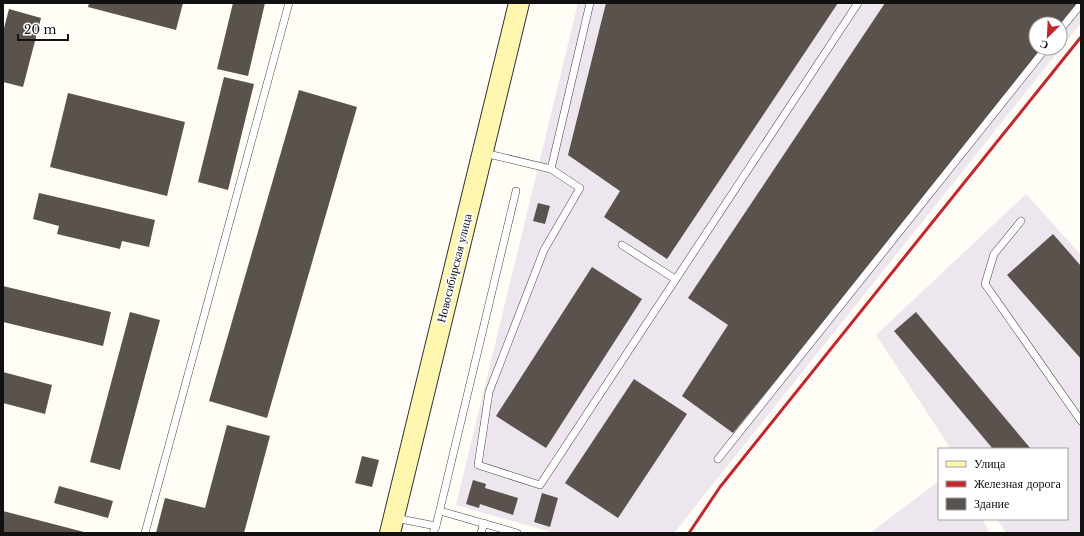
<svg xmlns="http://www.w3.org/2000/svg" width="1084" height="536" viewBox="0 0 1084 536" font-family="'Libre Baskerville',serif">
<rect width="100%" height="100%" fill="#fffdf5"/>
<g fill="#eee6ef" fill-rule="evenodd">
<path d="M 578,3 L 1081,3 L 1081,23 L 674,533 L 554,533 L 456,505 ZM 1036,24 L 1060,24 L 1060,48 L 1036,48 Z"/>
<path d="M 1026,194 L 1081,255 L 1081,533 L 1006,533 L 997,519 L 1067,519 L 1067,449 L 951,449 L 876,335 Z"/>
<path d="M 939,481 L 939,519 L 982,519 L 990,533 L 870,533 Z"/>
</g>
<g fill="#5a524d">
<path d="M 89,3 L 183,3 L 176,30 L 88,7 Z"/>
<path d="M 233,3 L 265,3 L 248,76 L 217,69 Z"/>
<path d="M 606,3 L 838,3 L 667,259 L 604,217 L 620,191 L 568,155 Z"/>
<path d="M 885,3 L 1081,3 L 1060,33 L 1060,24 L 1036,24 L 1036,48 L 1048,48 L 733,433 L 682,396 L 728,325 L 688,298 Z"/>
<path d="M 9,9 L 41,18 L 23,87 L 3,82 L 3,32 Z"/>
<path d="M 224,77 L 254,84 L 228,190 L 198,182 Z"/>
<path d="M 299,90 L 357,107 L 267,418 L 209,401 Z"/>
<path d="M 68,93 L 185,122 L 167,196 L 50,167 Z"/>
<path d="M 39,193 L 155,220 L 149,247 L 122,241 L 120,249 L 57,234 L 59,226 L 33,219 Z"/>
<path d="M 538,203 L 550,206 L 545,224 L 533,221 Z"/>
<path d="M 1053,234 L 1081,266 L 1081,359 L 1007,275 Z"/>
<path d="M 592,267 L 642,299 L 546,448 L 496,416 Z"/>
<path d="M 3,286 L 111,312 L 103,346 L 3,322 Z"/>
<path d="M 130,312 L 160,320 L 120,470 L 90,462 Z"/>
<path d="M 916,312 L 1031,449 L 993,449 L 894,331 Z"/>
<path d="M 3,372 L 52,385 L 45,414 L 3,403 Z"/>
<path d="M 634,379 L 687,414 L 618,518 L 565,483 Z"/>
<path d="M 227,425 L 270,436 L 244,533 L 156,533 L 165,498 L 205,508 Z"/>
<path d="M 362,456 L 379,460 L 372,487 L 355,483 Z"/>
<path d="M 473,480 L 486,484 L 485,488 L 518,498 L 513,515 L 480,504 L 479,508 L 466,504 Z"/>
<path d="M 59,486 L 113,501 L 108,518 L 54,503 Z"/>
<path d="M 542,493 L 558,498 L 550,527 L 534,522 Z"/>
<path d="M 3,511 L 84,532 L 84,533 L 3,533 Z"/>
</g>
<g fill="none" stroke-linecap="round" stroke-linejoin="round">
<g stroke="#444" stroke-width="8">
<g id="service">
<path d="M 1060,30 L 1081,4"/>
<path d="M 484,153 L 551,169 L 580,188 L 544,250 L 489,392 L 478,465 L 540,485 L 858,3"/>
<path d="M 551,169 L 590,3"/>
<path d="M 1021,221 L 994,254 L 985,284 L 1081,421"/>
<path d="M 622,245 L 675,279"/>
<path d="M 718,459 L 1046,48"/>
<path d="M 440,511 L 517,533"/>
<path d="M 395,518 L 436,526"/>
<path d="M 145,533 L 289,3"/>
<path d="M 433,533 L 436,526 L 516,191"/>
<path d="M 481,533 L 484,523"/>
</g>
</g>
<g stroke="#333" stroke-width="22">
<path id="secondary" d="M 390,533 L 519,3"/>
</g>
<use href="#service" stroke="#fff" stroke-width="7"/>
<use href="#secondary" stroke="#fff6b0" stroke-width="20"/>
<path stroke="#c4262e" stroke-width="3" d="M 689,533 L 720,487 L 1081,37"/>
</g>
<g text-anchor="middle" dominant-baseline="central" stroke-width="4" stroke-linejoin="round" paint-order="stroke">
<g font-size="12" fill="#111" stroke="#fff">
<text transform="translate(454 268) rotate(-76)">Новосибирская улица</text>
</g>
</g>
<rect width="1084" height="536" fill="none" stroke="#111111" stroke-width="8"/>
<rect x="938" y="448" width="130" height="72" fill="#ffffff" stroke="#a0a0a0"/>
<rect x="946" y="461" width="20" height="6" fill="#fff6b0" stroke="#a0a0a0"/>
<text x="974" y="468" font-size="12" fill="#111111">Улица</text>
<rect x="946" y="481" width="20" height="6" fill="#c4262e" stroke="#a0a0a0"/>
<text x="974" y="488" font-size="12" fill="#111111">Железная дорога</text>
<rect x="946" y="498" width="20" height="12" fill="#5a524d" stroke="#a0a0a0"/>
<text x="974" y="508" font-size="12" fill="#111111">Здание</text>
<g transform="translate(1048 36) rotate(204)"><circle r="19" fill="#ffffff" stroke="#a0a0a0"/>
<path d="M0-3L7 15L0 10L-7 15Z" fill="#c4262e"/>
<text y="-6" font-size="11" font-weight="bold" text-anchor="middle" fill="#111111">С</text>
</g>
<path d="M18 34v6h50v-6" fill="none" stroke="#111111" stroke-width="2"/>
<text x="24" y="34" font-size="12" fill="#111111" stroke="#ffffff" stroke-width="3" paint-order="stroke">20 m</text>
</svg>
